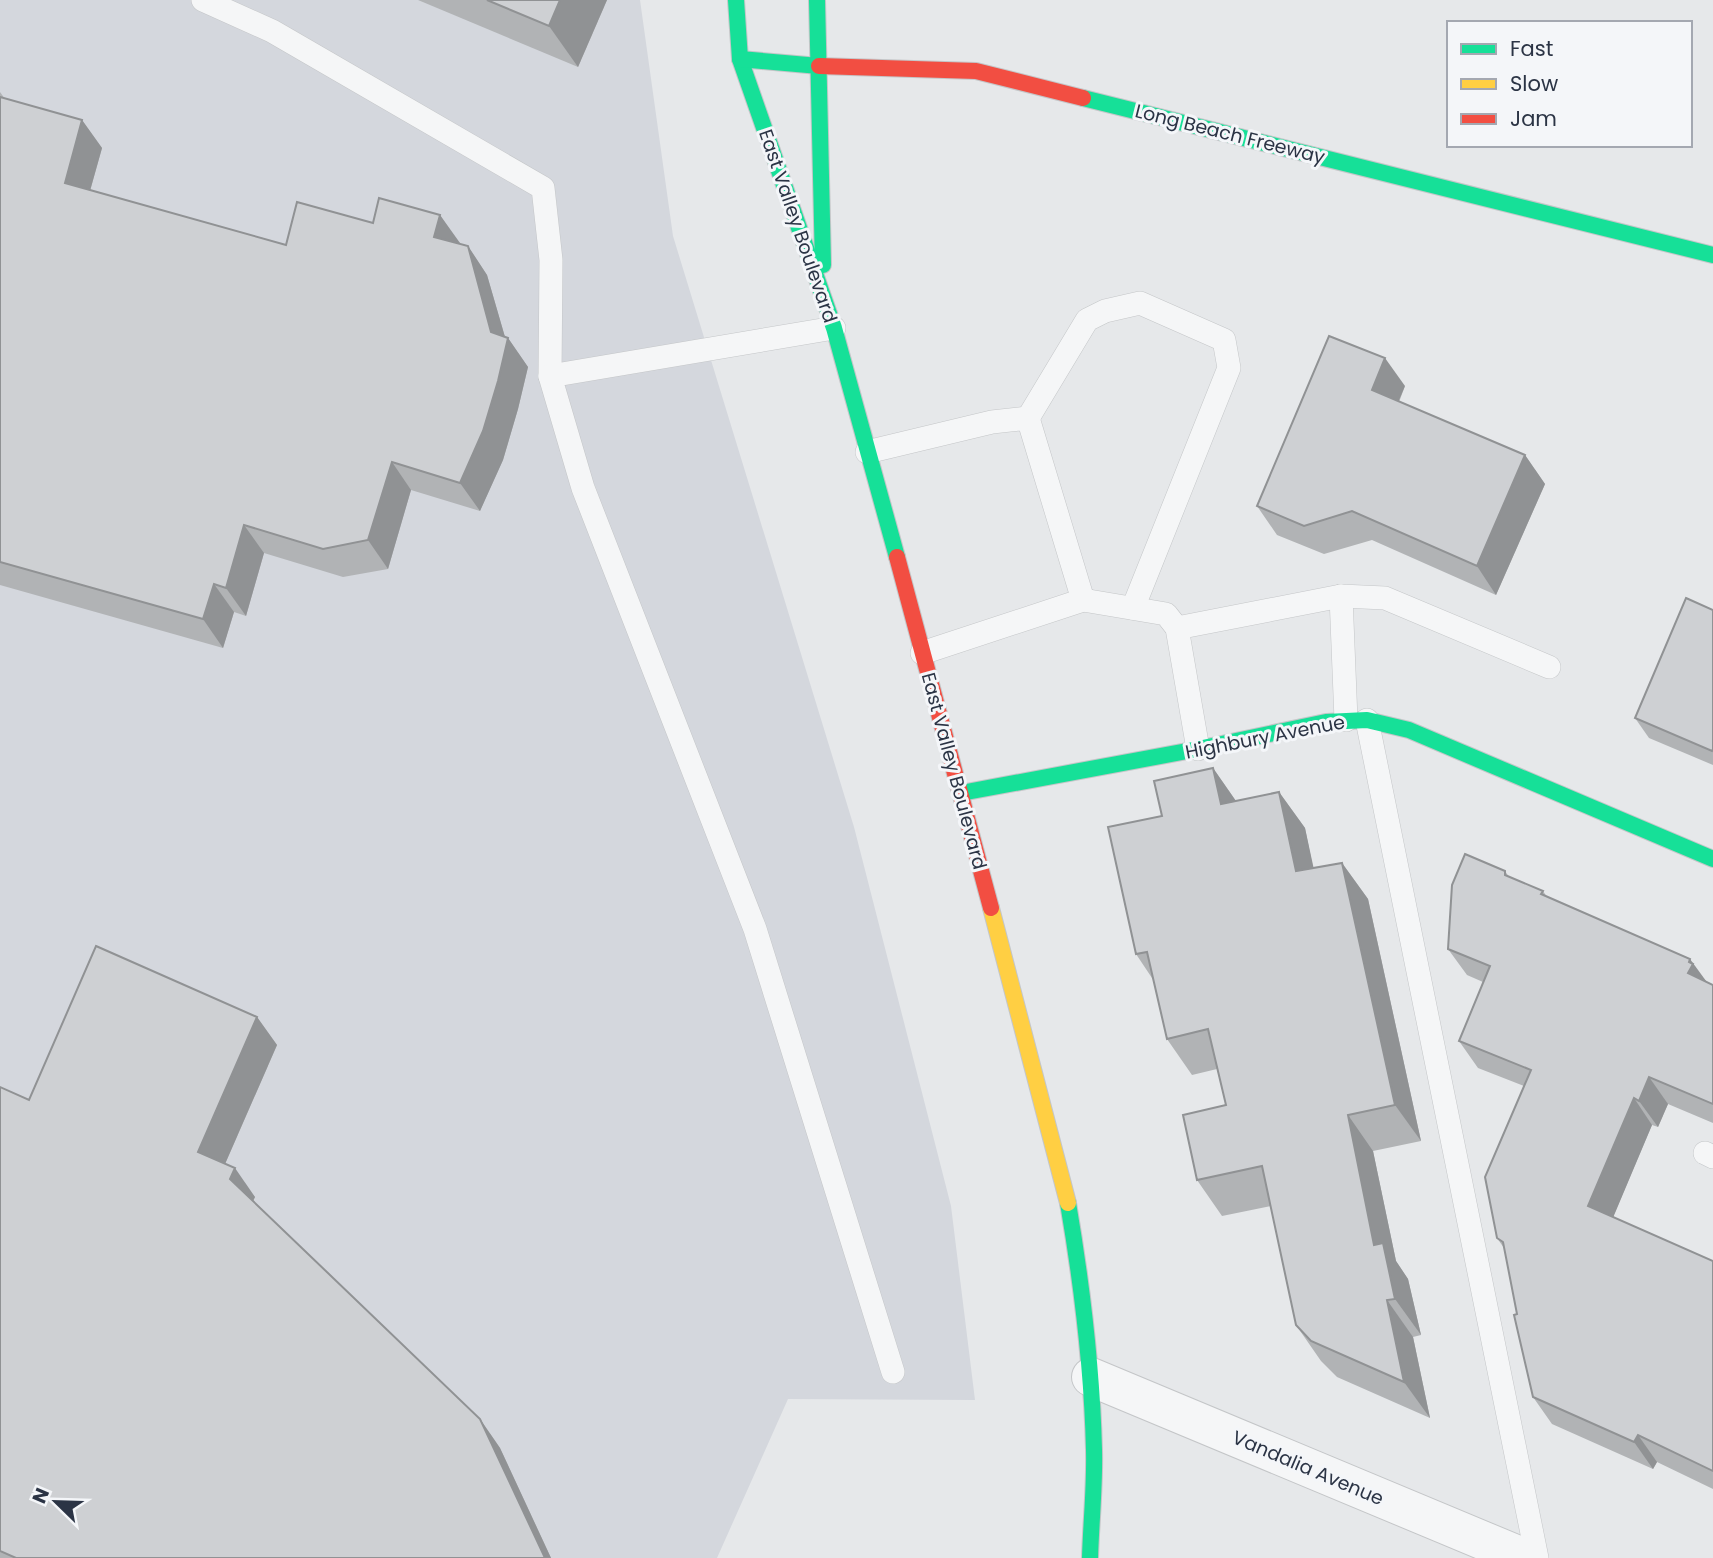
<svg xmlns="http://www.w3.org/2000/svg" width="1713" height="1558" viewBox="0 0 1713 1558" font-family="Poppins,sans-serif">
<rect width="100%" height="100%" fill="#e6e8ea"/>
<path fill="#d4d7dd" d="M 0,0 L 640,0 L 673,236 L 854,827 L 951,1206 L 975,1400 L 788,1399 L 717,1558 L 0,1558 Z"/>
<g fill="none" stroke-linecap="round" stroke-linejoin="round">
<g stroke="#c4c6c8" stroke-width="24">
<g id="lane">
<path d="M 203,0 L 272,31 L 543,188 L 551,260 L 550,376"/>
<path d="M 834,328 L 550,376 L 583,488 L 755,929 L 893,1372"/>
<path d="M 1028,418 L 1087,320 L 1105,311 L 1140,303 L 1224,340 L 1229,368 L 1133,608"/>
<path d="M 867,452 L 992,422 L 1028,418 L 1083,600 L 922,653"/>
<path d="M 1341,596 L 1346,720"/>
<path d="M 1083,600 L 1166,614 L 1177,628 L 1198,749"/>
<path d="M 1177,628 L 1341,596 L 1385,598 L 1549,667"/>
<path d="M 1367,720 L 1537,1558"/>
<path d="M 1705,1153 L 1713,1157"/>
</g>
</g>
<g stroke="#c4c6c8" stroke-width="40">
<path id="street" d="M 1091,1377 L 1525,1558"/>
</g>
<g stroke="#c4c6c8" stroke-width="18">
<g id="fast">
<path d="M 736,0 L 740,59 L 834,328 L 897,557"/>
<path d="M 817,0 L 823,265"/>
<path d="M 740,59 L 819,66"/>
<path d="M 1083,98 L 1713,255"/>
<path d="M 961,793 L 1198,749 L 1326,722 L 1367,720 L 1409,730 L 1713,859"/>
<path d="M 1068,1203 C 1082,1285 1092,1366 1094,1450 C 1095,1486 1091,1522 1090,1558"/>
</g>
</g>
<g stroke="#c4c6c8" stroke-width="18">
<path id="slow" d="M 991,908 L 1068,1203"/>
</g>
<g stroke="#c4c6c8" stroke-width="18">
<g id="jam">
<path d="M 819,66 L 976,71 L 1083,98"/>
<path d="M 897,557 L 991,908"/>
</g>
</g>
<use href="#lane" stroke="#f5f6f7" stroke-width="23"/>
<use href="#street" stroke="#f5f6f7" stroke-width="38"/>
<use href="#fast" stroke="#16e098" stroke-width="16"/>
<use href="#slow" stroke="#ffcf43" stroke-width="16"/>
<use href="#jam" stroke="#f24e42" stroke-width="16"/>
</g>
<g fill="#b1b3b5">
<path d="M 418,0 L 607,0 L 578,67 Z"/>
<path d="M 0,92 L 5,99 L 82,120 L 102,148 L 90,191 L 286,245 L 373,223 L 440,215 L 459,244 L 468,246 L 487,275 L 505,337 L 508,338 L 528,367 L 518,409 L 503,460 L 480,511 L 411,490 L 388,569 L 343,577 L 264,553 L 246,616 L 234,612 L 223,648 L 0,585 Z"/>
<path d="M 1405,386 L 1399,402 L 1525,455 L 1545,484 L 1496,595 L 1372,540 L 1324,554 L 1277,535 L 1257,506 Z"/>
<path d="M 1713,610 L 1713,765 L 1649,738 L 1635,718 Z"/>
<path d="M 1213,768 L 1236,801 L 1279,792 L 1305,828 L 1313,868 L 1342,863 L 1368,899 L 1421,1141 L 1373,1151 L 1396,1261 L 1408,1279 L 1421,1335 L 1413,1337 L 1430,1418 L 1337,1377 L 1321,1361 L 1296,1325 L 1271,1206 L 1222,1216 L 1197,1180 L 1226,1105 L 1217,1069 L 1192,1075 L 1167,1039 L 1154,981 L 1136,954 L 1162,816 Z"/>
<path d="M 1505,871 L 1509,877 L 1543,891 L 1547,897 L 1713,985 L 1713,1123 L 1668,1104 L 1658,1127 L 1652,1125 L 1613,1217 L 1713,1261 L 1713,1489 L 1657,1462 L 1653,1469 L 1552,1424 L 1533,1397 L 1504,1248 L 1497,1238 L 1524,1086 L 1478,1068 L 1459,1041 L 1483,982 L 1467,975 L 1448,949 Z"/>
<path d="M 257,1017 L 277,1045 L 225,1164 L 255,1197 L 253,1201 L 480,1419 L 500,1448 L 551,1558 L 0,1558 L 0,1087 L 29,1100 Z"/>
</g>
<g fill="#909294">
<path d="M 560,0 L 607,0 L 578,67 L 549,26 Z"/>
<path d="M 82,120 L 102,148 L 84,212 L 65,183 Z"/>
<path d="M 440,215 L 460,243 L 454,265 L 434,237 Z"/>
<path d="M 468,246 L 487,275 L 507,344 L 508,338 L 528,367 L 518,409 L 503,460 L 480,511 L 460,483 L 491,332 Z"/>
<path d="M 1385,358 L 1405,386 L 1391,419 L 1372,390 Z"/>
<path d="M 1525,455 L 1545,484 L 1496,595 L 1477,566 Z"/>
<path d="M 392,462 L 411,490 L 388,569 L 368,540 Z"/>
<path d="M 244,525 L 264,553 L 246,616 L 226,588 Z"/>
<path d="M 214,584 L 234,612 L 223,648 L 203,619 Z"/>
<path d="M 1213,768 L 1238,804 L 1221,804 Z"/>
<path d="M 1279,792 L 1305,828 L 1322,907 L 1296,871 Z"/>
<path d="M 1342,863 L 1368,899 L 1421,1141 L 1395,1105 Z"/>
<path d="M 1690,959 L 1709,985 L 1688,973 L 1689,962 Z"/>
<path d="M 257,1017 L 277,1045 L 218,1180 L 198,1152 Z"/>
<path d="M 1649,1077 L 1668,1104 L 1658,1127 L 1639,1101 Z"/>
<path d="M 1634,1098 L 1652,1125 L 1607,1232 L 1588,1206 Z"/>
<path d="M 1348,1115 L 1373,1151 L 1396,1261 L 1408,1279 L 1421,1335 L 1395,1299 L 1374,1245 Z"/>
<path d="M 235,1168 L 255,1197 L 250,1207 L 230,1179 Z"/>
<path d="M 1387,1300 L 1413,1337 L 1430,1418 L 1404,1382 Z"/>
<path d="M 480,1419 L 500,1448 L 551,1558 L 545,1558 Z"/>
<path d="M 1638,1435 L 1657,1462 L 1653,1469 L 1634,1442 Z"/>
</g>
<g fill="#ced0d3" stroke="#909294" stroke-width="2">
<path d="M 487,0 L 560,0 L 549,26 Z"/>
<path d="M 0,97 L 82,120 L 65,183 L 286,245 L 297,202 L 373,223 L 379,198 L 440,215 L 434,237 L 468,246 L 491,332 L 508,338 L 498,381 L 483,431 L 460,483 L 392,462 L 368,540 L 323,549 L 244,525 L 226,588 L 214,584 L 203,619 L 0,562 Z"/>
<path d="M 1329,336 L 1385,358 L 1372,390 L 1525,455 L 1477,566 L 1352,511 L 1304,526 L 1257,506 Z"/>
<path d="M 1686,598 L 1713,610 L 1713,749 L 1712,751 L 1635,718 Z"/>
<path d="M 1213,768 L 1221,804 L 1279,792 L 1296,871 L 1342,863 L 1395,1105 L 1348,1115 L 1374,1245 L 1383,1243 L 1395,1299 L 1387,1300 L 1404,1382 L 1311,1341 L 1296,1325 L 1262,1166 L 1197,1180 L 1183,1115 L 1226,1105 L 1208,1029 L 1167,1039 L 1147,952 L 1136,954 L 1108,827 L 1162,816 L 1154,781 Z"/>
<path d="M 1465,854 L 1505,871 L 1505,875 L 1543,891 L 1541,894 L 1690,959 L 1689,962 L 1693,964 L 1688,973 L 1713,985 L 1713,1104 L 1649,1077 L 1639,1101 L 1634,1098 L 1588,1206 L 1713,1261 L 1713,1471 L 1638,1435 L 1634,1442 L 1533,1397 L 1514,1315 L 1517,1314 L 1503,1242 L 1497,1238 L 1485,1177 L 1531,1070 L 1459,1041 L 1490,966 L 1448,949 L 1452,885 Z"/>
<path d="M 96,946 L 257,1017 L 198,1152 L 235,1168 L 230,1179 L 480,1419 L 545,1558 L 16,1558 L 0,1551 L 0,1087 L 29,1100 Z"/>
</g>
<g text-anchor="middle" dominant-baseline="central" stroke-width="6" stroke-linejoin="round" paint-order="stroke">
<g font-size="19" fill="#2b3445" stroke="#f4f6f9">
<text transform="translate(1230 134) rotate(14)">Long Beach Freeway</text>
<text transform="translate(798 226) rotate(71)">East Valley Boulevard</text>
<text transform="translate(1265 737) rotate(-11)">Highbury Avenue</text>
<text transform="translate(954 771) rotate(75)">East Valley Boulevard</text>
<text transform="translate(1308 1468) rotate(23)">Vandalia Avenue</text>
</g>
</g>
<rect x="1447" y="21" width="245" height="126" fill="#f4f6f9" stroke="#a4a8b1" stroke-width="2"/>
<rect x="1461" y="44" width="35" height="10" fill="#16e098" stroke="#a4a8b1" stroke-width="2"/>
<text x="1510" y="56" font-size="21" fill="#2b3445">Fast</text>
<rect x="1461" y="79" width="35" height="10" fill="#ffcf43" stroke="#a4a8b1" stroke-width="2"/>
<text x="1510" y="91" font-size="21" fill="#2b3445">Slow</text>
<rect x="1461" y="114" width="35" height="10" fill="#f24e42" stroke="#a4a8b1" stroke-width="2"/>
<text x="1510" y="126" font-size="21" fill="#2b3445">Jam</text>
<g transform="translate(56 1502) rotate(293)" stroke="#f4f6f9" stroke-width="5" paint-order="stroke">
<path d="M0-5L12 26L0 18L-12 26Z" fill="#2b3445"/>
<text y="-10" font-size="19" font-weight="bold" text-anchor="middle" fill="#2b3445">N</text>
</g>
</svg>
